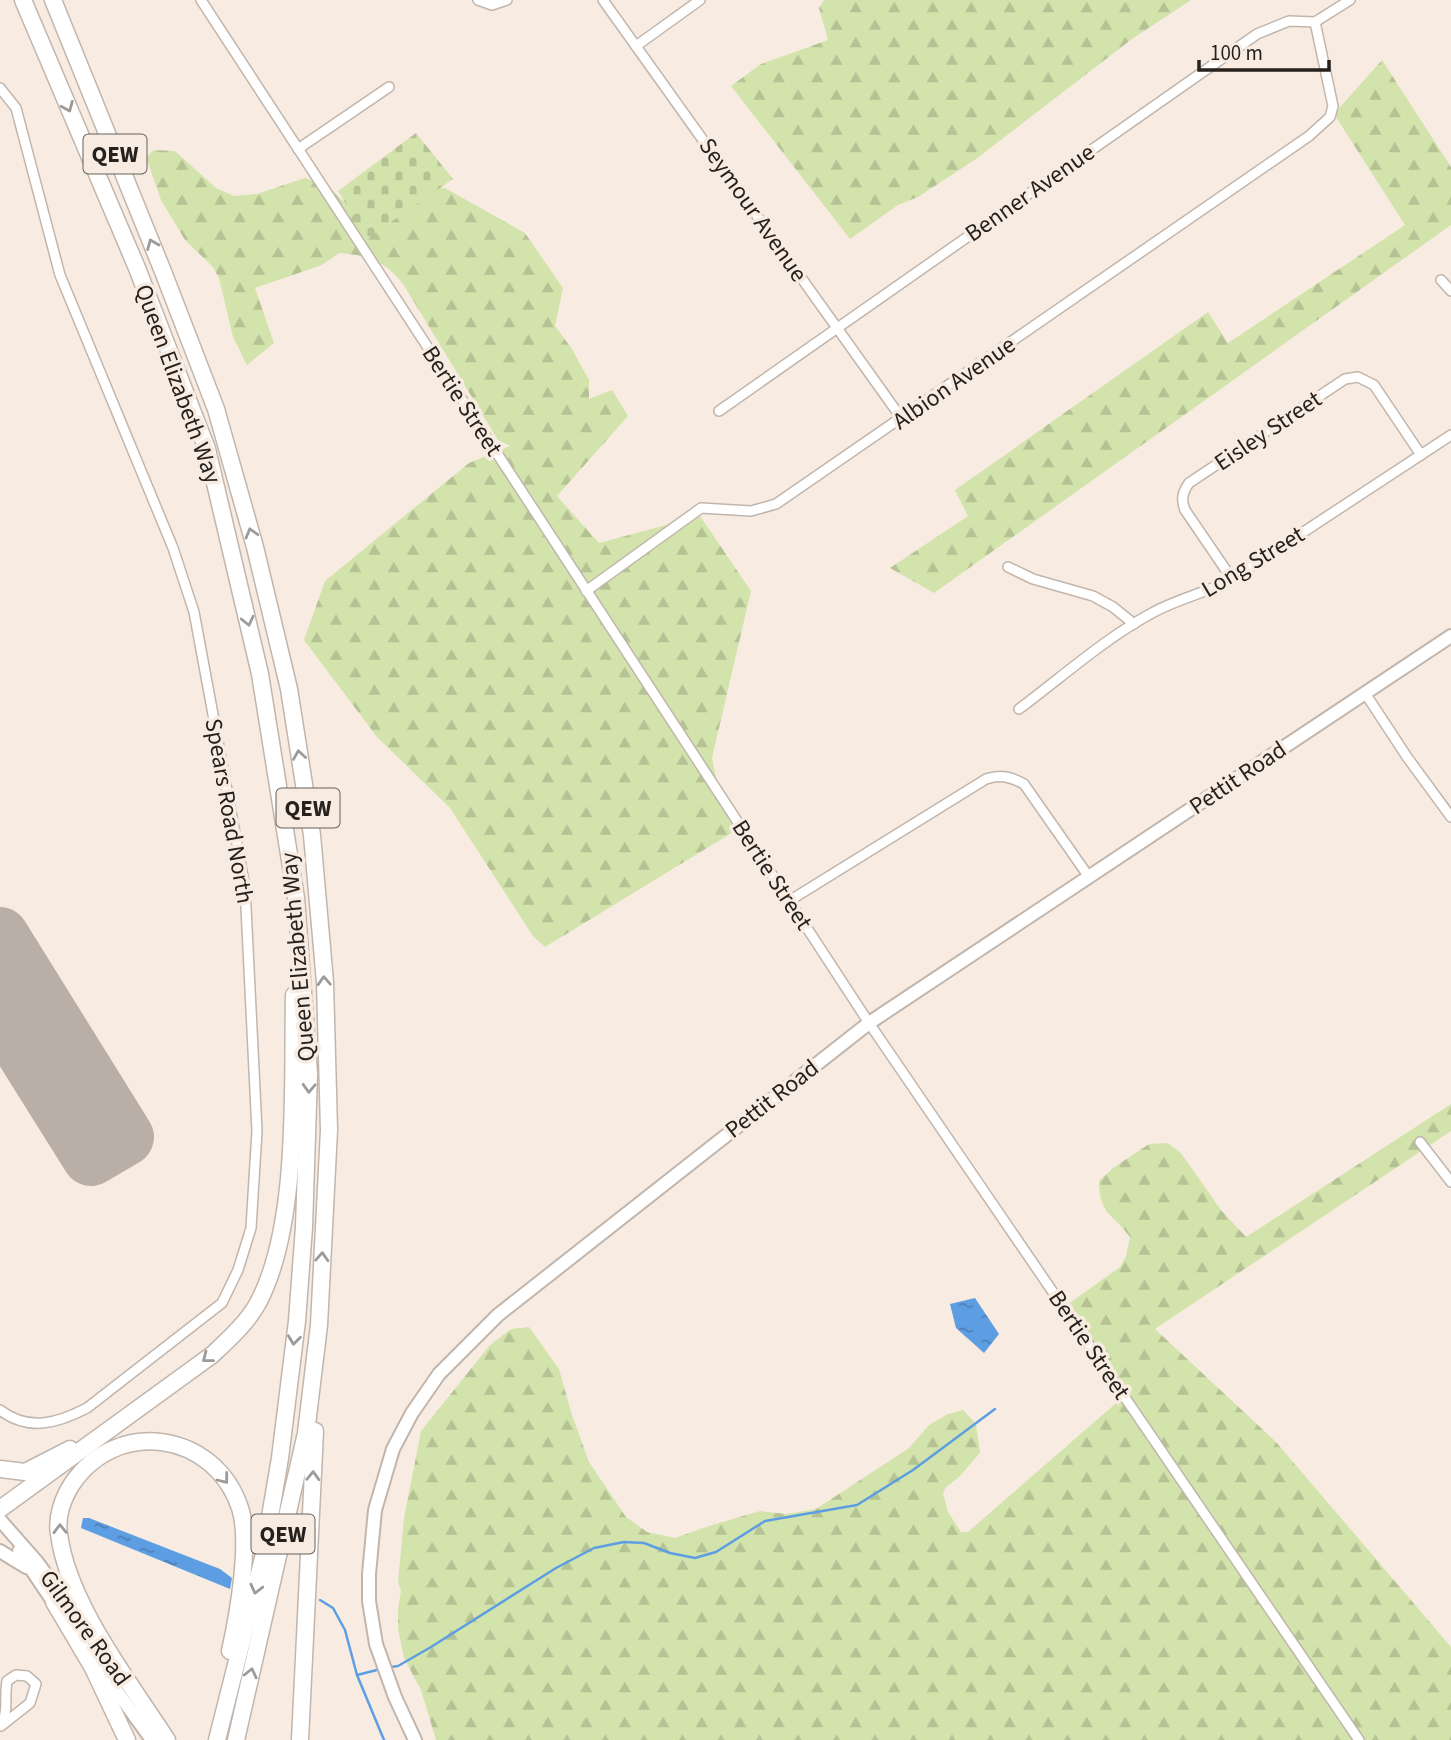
<svg xmlns="http://www.w3.org/2000/svg" width="1451" height="1740" viewBox="0 0 1451 1740" font-family="'Source Sans 3',sans-serif">
<defs>
<pattern id="forest-firs" width="22" height="20" patternUnits="userSpaceOnUse" patternTransform="scale(1.75)"><rect width="22" height="20" fill="#d3e3ac"/><path d="M5 1l3.5 6h-7zM16 11l3.5 6h-7z" fill="#b5c294"/></pattern>
<pattern id="cemetery-stones" width="16" height="16" patternUnits="userSpaceOnUse" patternTransform="scale(1.75)"><rect width="16" height="16" fill="#d3e3ac"/><path d="M2 7V4a2 2 0 0 1 4 0v3zM10 15v-3a2 2 0 0 1 4 0v3z" fill="#b5c294"/></pattern>
<pattern id="water-ripples" width="26" height="14" patternUnits="userSpaceOnUse" patternTransform="scale(1.75)"><rect width="26" height="14" fill="#5d9ee3"/><path d="M2 4q2-2 4 0t4 0M15 11q2-2 4 0t4 0" fill="none" stroke="#4d80b7"/></pattern>
</defs>
<rect width="100%" height="100%" fill="#f8ece2"/>
<g fill="url(#forest-firs)">
<path d="M 824,0 L 1191,0 L 1132,39 L 976,159 L 918,197 L 898,205 L 850,239 L 731,86 L 761,64 L 828,40 L 819,8 Z"/>
<path d="M 1382,60 L 1451,167 L 1451,225 L 934,593 L 890,568 L 968,516 L 955,490 L 1208,312 L 1228,343 L 1405,225 L 1334,114 Z"/>
<path d="M 154,150 L 175,151 L 216,188 L 234,196 L 257,194 L 305,178 L 328,186 L 342,200 L 361,207 L 421,187 L 445,188 L 525,233 L 563,288 L 555,326 L 572,349 L 589,380 L 589,399 L 612,390 L 628,416 L 557,496 L 599,543 L 700,516 L 751,591 L 712,758 L 718,787 L 743,826 L 545,947 L 533,936 L 450,808 L 377,737 L 304,640 L 325,581 L 469,463 L 510,446 L 498,440 L 403,284 C 385,261 368,255 339,253 L 322,265 L 255,288 L 274,343 L 247,365 L 233,337 L 219,278 L 213,267 L 185,240 L 161,200 L 146,157 Z"/>
<path d="M 1451,1104 L 1451,1131 L 1155,1329 L 1276,1442 L 1451,1647 L 1451,1740 L 436,1740 L 421,1690 L 404,1658 L 398,1629 L 398,1608 L 401,1591 L 398,1582 L 404,1518 L 421,1431 L 490,1345 L 511,1329 L 529,1327 L 559,1369 L 571,1412 L 589,1462 L 626,1517 L 647,1532 L 675,1538 L 709,1526 L 760,1511 L 786,1514 L 816,1509 L 909,1448 L 929,1425 L 948,1414 L 963,1410 L 976,1424 L 980,1453 L 959,1477 L 946,1487 L 943,1493 L 948,1512 L 961,1532 L 968,1532 L 1123,1397 L 1067,1305 L 1120,1267 L 1126,1256 L 1130,1237 C 1113,1214 1099,1214 1099,1181 L 1113,1168 L 1149,1144 L 1168,1143 L 1181,1153 L 1221,1210 L 1246,1237 Z"/>
</g>
<path fill="url(#cemetery-stones)" d="M 416,133 L 453,179 L 368,238 L 338,191 Z"/>
<g fill="url(#water-ripples)">
<path d="M 975,1298 L 999,1334 L 984,1353 L 956,1328 L 950,1304 Z"/>
<path d="M 83,1518 L 89,1518 L 220,1569 L 232,1578 L 230,1589 L 81,1528 Z"/>
</g>
<g fill="none" stroke-linecap="round" stroke-linejoin="round">
<g stroke="#5d9ee3" stroke-width="2.5">
<path d="M 320,1600 L 333,1608 L 345,1630 L 357,1675 L 384,1740"/>
<path d="M 391,1667 L 398,1666 L 431,1647 L 556,1568 L 594,1548 L 624,1542 L 644,1543 L 670,1553 L 695,1558 L 716,1552 L 765,1521 L 857,1505 L 913,1470 L 995,1409"/>
<path d="M 357,1675 L 377,1670"/>
</g>
<path stroke="#b9afa7" stroke-width="58" d="M 0,936 L 125,1137 L 91,1157 L 0,1012"/>
<g stroke="#c1b5ac" stroke-width="12">
<g id="street">
<path d="M 201,0 L 869,1023 L 1359,1740"/>
<path d="M 478,0 L 492,5 L 507,0"/>
<path d="M 603,0 L 902,419"/>
<path d="M 636,46 L 700,0"/>
<path d="M 0,88 L 16,108 L 60,275 L 173,548 L 194,612 L 245,887 L 257,1131 L 251,1228 L 238,1270 L 222,1303 L 87,1408 C 58,1423 29,1432 0,1410"/>
<path d="M 298,149 L 389,87"/>
<path d="M 1441,280 L 1451,291"/>
<path d="M 719,411 L 1257,34 L 1289,21 L 1315,22 L 1350,0"/>
<path d="M 1008,567 L 1033,579 L 1093,596 L 1113,607 L 1134,624"/>
<path d="M 1232,579 L 1185,510 C 1181,500 1182,493 1189,483 L 1345,379 L 1358,377 L 1374,385 L 1421,455"/>
<path d="M 586,591 L 701,508 L 751,511 L 776,504 L 1309,136 L 1330,117 L 1333,106 L 1315,22"/>
<path d="M 1365,693 L 1407,757 L 1451,817"/>
<path d="M 1019,709 C 1062,677 1104,639 1152,613 C 1177,599 1206,593 1232,579 L 1451,435"/>
<path d="M 789,901 L 986,779 C 1001,774 1011,777 1024,784 L 1089,877"/>
<path d="M 1420,1142 L 1451,1182"/>
<path d="M 0,1726 L 1,1726 L 30,1703 L 36,1684 L 27,1676 L 16,1675 L 7,1681 C 4,1699 9,1708 1,1726"/>
</g>
</g>
<g stroke="#c1b5ac" stroke-width="16">
<g id="secondary">
<path d="M 0,1520 L 37,1562 L 98,1646"/>
<path d="M 0,1551 L 26,1567"/>
<path d="M 19,1551 L 58,1609"/>
<path d="M 95,1661 L 152,1740"/>
<path d="M 415,1740 L 395,1697 L 376,1644 L 369,1601 L 369,1574 L 375,1510 L 393,1449 L 412,1413 L 439,1374 L 498,1315 L 869,1023 L 1451,636"/>
</g>
</g>
<g stroke="#c1b5ac" stroke-width="19">
<g id="highway">
<path d="M 23,0 L 137,268 L 207,449 L 260,674 L 296,898 L 309,1074 L 304,1227 L 297,1321 L 280,1458 L 263,1558 L 217,1740"/>
<path d="M 53,0 L 164,274 L 216,409 L 255,547 L 289,689 L 312,835 L 325,982 L 329,1130 L 319,1325 L 306,1433 L 236,1740"/>
<path d="M 0,1469 L 25,1472 L 70,1449"/>
<path d="M 0,1509 L 212,1355 C 228,1340 247,1323 258,1303 C 300,1224 292,1084 294,995"/>
<path d="M 54,1602 L 93,1668 L 127,1740"/>
<path d="M 167,1740 C 129,1681 68,1604 59,1534 C 56,1517 63,1498 72,1484 C 117,1417 215,1432 240,1508 C 251,1542 238,1615 230,1651"/>
<path d="M 300,1740 L 315,1431"/>
</g>
</g>
<use href="#street" stroke="#fff" stroke-width="9"/>
<use href="#secondary" stroke="#fff" stroke-width="12"/>
<use href="#highway" stroke="#fff" stroke-width="16"/>
</g>
<defs><path id="oneway-chevron" d="M-2-3.5L2.5 0L-2 3.5" fill="none" stroke-width="1.6" stroke-linecap="round" stroke-linejoin="round" transform="scale(1.75)"/></defs>
<g stroke="#9d9b99">
<use href="#oneway-chevron" transform="translate(68 107) rotate(67)"/>
<use href="#oneway-chevron" transform="translate(152 244) rotate(-112)"/>
<use href="#oneway-chevron" transform="translate(251 533) rotate(-106)"/>
<use href="#oneway-chevron" transform="translate(248 621) rotate(77)"/>
<use href="#oneway-chevron" transform="translate(299 755) rotate(-99)"/>
<use href="#oneway-chevron" transform="translate(324 981) rotate(-93)"/>
<use href="#oneway-chevron" transform="translate(309 1088) rotate(92)"/>
<use href="#oneway-chevron" transform="translate(322 1257) rotate(-87)"/>
<use href="#oneway-chevron" transform="translate(294 1340) rotate(97)"/>
<use href="#oneway-chevron" transform="translate(207 1358) rotate(142)"/>
<use href="#oneway-chevron" transform="translate(313 1476) rotate(-88)"/>
<use href="#oneway-chevron" transform="translate(224 1479) rotate(52)"/>
<use href="#oneway-chevron" transform="translate(60 1529) rotate(-91)"/>
<use href="#oneway-chevron" transform="translate(256 1589) rotate(104)"/>
<use href="#oneway-chevron" transform="translate(251 1673) rotate(-77)"/>
</g>
<g text-anchor="middle" dominant-baseline="central" stroke-width="7" stroke-linejoin="round" paint-order="stroke">
<g fill="#f8ece2" stroke="#655e58" stroke-width="2">
<rect x="83.5" y="134.5" width="63" height="39" rx="5"/>
<rect x="276.5" y="788.5" width="63" height="39" rx="5"/>
<rect x="251.5" y="1514.5" width="63" height="39" rx="5"/>
</g>
<g font-size="23" font-weight="bold" fill="#26211d">
<text x="115" y="154">QEW</text>
<text x="308" y="808">QEW</text>
<text x="283" y="1534">QEW</text>
</g>
<g font-size="24" fill="#26211d" stroke="#f8ece2">
<text transform="translate(1030 193) rotate(-35)">Benner Avenue</text>
<text transform="translate(753 210) rotate(55)">Seymour Avenue</text>
<text transform="translate(954 383) rotate(-35)">Albion Avenue</text>
<text transform="translate(178 384) rotate(70)">Queen Elizabeth Way</text>
<text transform="translate(462 401) rotate(57)">Bertie Street</text>
<text transform="translate(1268 431) rotate(-34)">Eisley Street</text>
<text transform="translate(1253 562) rotate(-31)">Long Street</text>
<text transform="translate(1238 778) rotate(-34)">Pettit Road</text>
<text transform="translate(229 811) rotate(80)">Spears Road North</text>
<text transform="translate(772 875) rotate(57)">Bertie Street</text>
<text transform="translate(298 957) rotate(-95)">Queen Elizabeth Way</text>
<text transform="translate(772 1099) rotate(-38)">Pettit Road</text>
<text transform="translate(1089 1345) rotate(56)">Bertie Street</text>
<text transform="translate(85 1628) rotate(54)">Gilmore Road</text>
</g>
</g>
<path d="M1199 60v10h130v-10" fill="none" stroke="#26211d" stroke-width="3.5"/>
<text x="1210" y="60" font-size="21" fill="#26211d" stroke="#f8ece2" stroke-width="5" paint-order="stroke">100 m</text>
</svg>
